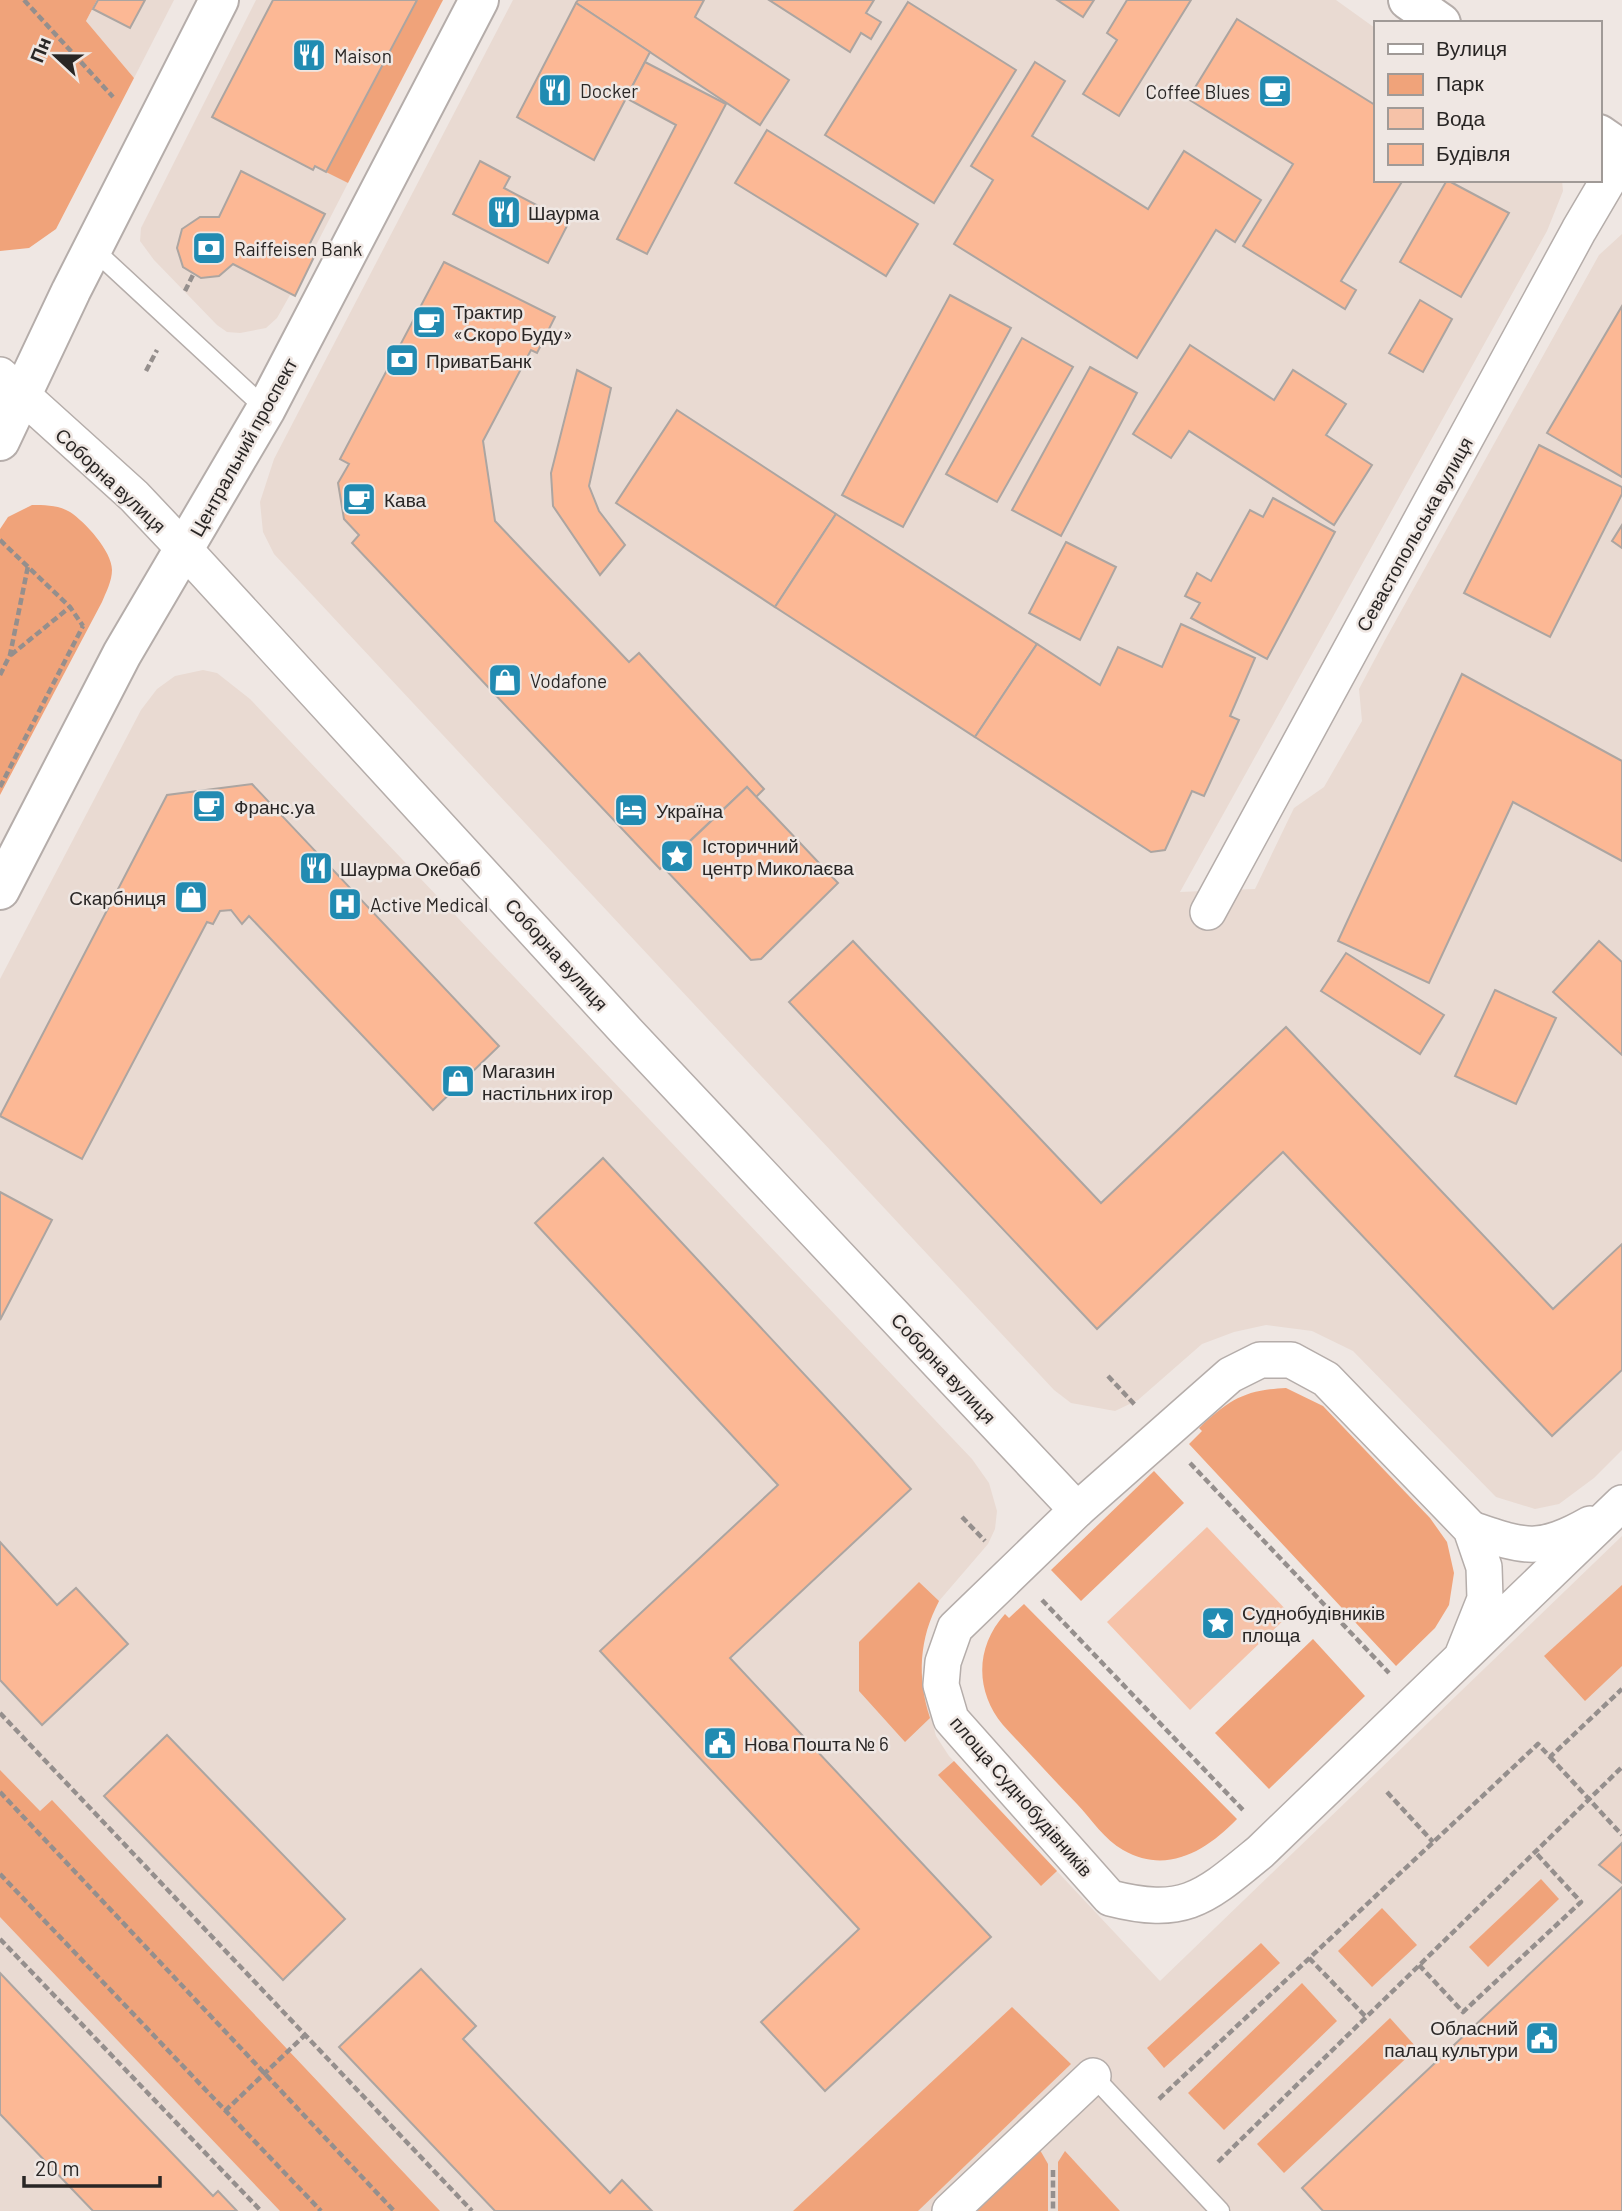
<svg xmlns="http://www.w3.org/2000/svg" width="1622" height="2211" viewBox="0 0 1622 2211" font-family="Barlow,sans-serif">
<rect width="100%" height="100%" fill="#efe7e3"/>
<g fill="#e9dad2">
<path d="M 97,0 L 174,0 L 134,78 L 86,21 Z"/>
<path d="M 256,0 L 417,0 L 326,171 L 348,183 L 311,255 L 314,257 L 295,296 L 290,295 L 277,318 L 266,328 L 240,333 L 227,332 L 217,325 L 154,260 L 140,241 L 141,228 Z"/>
<path d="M 513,0 L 1336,0 L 1375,28 L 1375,180 L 1562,180 L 1563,191 L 1547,231 L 1180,892 L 1255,889 L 1294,808 L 1324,787 L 1362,721 L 1359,689 L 1385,640 L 1599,255 L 1622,234 L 1622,1450 L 1594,1478 L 1559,1504 L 1535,1509 L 1496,1497 L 1353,1351 L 1312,1331 L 1266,1325 L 1234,1332 L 1202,1344 L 1138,1400 L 1115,1411 L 1071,1403 L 1054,1390 L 274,554 L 263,532 L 260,502 L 274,459 Z"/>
<path d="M 203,670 L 217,673 L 250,699 L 972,1459 L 989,1483 L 997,1511 L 995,1529 L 988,1544 L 939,1601 L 925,1632 L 921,1662 L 923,1685 L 936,1736 L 949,1756 L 1160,1981 L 1622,1536 L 1622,2211 L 0,2211 L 0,979 L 141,710 L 157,689 L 175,676 Z"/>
</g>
<g fill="#f0a37a">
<path d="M 0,0 L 97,0 L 86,21 L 134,78 L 56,229 L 29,248 L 0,251 Z"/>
<path d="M 417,0 L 443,0 L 348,183 L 326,172 Z"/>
<path d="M 32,505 C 45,505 58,505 70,512 C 85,522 112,551 112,570 C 112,581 106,592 102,602 L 0,795 L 0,529 L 8,517 Z"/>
<path d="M 1286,1388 L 1323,1406 L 1430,1518 L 1447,1542 L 1454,1573 L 1449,1605 L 1435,1628 L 1396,1666 L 1189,1444 L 1202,1431 L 1199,1428 C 1229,1400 1244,1390 1286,1388 Z"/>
<path d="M 1154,1471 L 1184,1503 L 1081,1601 L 1051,1570 Z"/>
<path d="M 919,1582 L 939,1601 C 919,1639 917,1677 930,1718 L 905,1742 L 859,1691 L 859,1642 Z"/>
<path d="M 1622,1585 L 1622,1666 L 1585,1701 L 1544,1656 Z"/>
<path d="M 1024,1604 L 1237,1819 C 1206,1851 1167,1875 1123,1850 C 1105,1840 1091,1819 1077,1804 C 1052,1778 1028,1752 1003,1725 C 975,1691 975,1647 1005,1614 L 1009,1618 Z"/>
<path d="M 1313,1639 L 1365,1696 L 1269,1789 L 1215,1733 Z"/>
<path d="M 954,1761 L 1057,1871 L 1041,1886 L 938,1775 Z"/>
<path d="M 0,1770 L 40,1811 L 52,1800 L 440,2211 L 280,2211 L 0,1917 Z"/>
<path d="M 1541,1879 L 1559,1899 L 1488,1967 L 1469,1947 Z"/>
<path d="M 1382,1908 L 1417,1945 L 1372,1987 L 1338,1951 Z"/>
<path d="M 1261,1943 L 1280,1963 L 1164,2068 L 1147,2048 Z"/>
<path d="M 1302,1983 L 1337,2021 L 1224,2130 L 1188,2093 Z"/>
<path d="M 1012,2007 L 1071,2064 L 918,2211 L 793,2211 Z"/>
<path d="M 1390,2018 L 1417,2048 L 1284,2173 L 1257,2144 Z"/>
<path d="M 1040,2150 L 1048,2164 L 1048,2211 L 977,2211 Z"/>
<path d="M 1065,2151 L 1120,2211 L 1058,2211 L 1058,2162 Z"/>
</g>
<path fill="#f6c2a8" d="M 1207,1527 L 1290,1614 L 1190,1710 L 1107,1622 Z"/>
<g fill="#fcb895" stroke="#aca5a1" stroke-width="2">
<path d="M 98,0 L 145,0 L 130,28 L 93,9 Z"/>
<path d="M 273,0 L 417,0 L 326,172 L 315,166 L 313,170 L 212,117 Z"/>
<path d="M 578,0 L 704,0 L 695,17 L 789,80 L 760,125 L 576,3 Z"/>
<path d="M 769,0 L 874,0 L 866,13 L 881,22 L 871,39 L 861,33 L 850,52 Z"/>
<path d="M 1057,0 L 1094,0 L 1083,17 Z"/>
<path d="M 1127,0 L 1191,0 L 1119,116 L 1083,94 L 1117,40 L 1107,33 Z"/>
<path d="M 908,2 L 1016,70 L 934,203 L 825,135 Z"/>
<path d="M 576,3 L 650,52 L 594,160 L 517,117 Z"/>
<path d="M 1237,19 L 1375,105 L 1375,180 L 1403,180 L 1341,281 L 1356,290 L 1345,309 L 1243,246 L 1293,164 L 1188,99 Z"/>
<path d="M 645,62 L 726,104 L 647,254 L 617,239 L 676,125 L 626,98 Z"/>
<path d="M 1035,62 L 1065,81 L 1032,136 L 1148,209 L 1184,151 L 1261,200 L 1235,242 L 1216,230 L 1137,358 L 954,244 L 993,180 L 971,166 Z"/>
<path d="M 767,130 L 918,224 L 886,276 L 735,183 Z"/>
<path d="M 480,161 L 510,177 L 504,188 L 569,222 L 548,263 L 453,214 Z"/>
<path d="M 241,171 L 325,214 L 305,253 L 314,257 L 295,296 L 233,264 L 219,276 L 201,278 L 183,267 L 177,248 L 182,229 L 200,217 L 219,217 Z"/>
<path d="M 1447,180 L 1509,213 L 1461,297 L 1400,262 Z"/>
<path d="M 444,262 L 555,317 L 537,353 L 531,350 L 483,441 L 495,521 L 629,662 L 639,653 L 764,789 L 756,797 L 747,787 L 660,869 L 352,543 L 359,535 L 344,519 L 338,483 L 349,464 L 340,459 Z"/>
<path d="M 950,295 L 1011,328 L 903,527 L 842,495 Z"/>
<path d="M 1420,300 L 1452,319 L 1423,372 L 1389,353 Z"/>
<path d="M 1622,306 L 1622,477 L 1547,433 Z"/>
<path d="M 1022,338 L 1073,367 L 997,502 L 946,474 Z"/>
<path d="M 1190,345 L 1274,400 L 1293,370 L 1346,404 L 1326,435 L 1372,465 L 1334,525 L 1189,431 L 1171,458 L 1133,434 Z"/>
<path d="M 1090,367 L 1137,393 L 1061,536 L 1012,510 Z"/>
<path d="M 577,370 L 611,388 L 589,486 L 599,511 L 625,545 L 600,575 L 553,506 L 551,473 Z"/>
<path d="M 677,410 L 836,514 L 775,607 L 616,503 Z"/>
<path d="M 1539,445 L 1622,487 L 1622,494 L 1550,637 L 1464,593 Z"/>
<path d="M 1273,498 L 1335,532 L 1267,659 L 1191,618 L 1200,603 L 1185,596 L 1197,573 L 1211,581 L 1250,510 L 1263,517 Z"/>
<path d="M 836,514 L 1037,644 L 975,737 L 775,607 Z"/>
<path d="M 1622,525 L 1622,548 L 1612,541 Z"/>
<path d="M 1066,542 L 1116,567 L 1080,640 L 1029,613 Z"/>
<path d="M 1181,624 L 1255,658 L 1230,716 L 1239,720 L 1204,796 L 1192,791 L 1165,850 L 1151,852 L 975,737 L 1037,644 L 1100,685 L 1118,647 L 1162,667 Z"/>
<path d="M 1462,674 L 1622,761 L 1622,861 L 1513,802 L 1429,983 L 1338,941 Z"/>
<path d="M 252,784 L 499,1046 L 433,1110 L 249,916 L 242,924 L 231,910 L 220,911 L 213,924 L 207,922 L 82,1159 L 0,1116 L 167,795 Z"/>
<path d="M 747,787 L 838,883 L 761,959 L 751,960 L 663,867 Z"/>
<path d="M 853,941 L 1101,1203 L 1286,1027 L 1553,1309 L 1622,1244 L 1622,1370 L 1552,1436 L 1283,1152 L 1097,1329 L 789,1002 Z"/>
<path d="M 1599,941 L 1622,962 L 1622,1055 L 1553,992 Z"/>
<path d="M 1346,953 L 1444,1015 L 1420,1054 L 1321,991 Z"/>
<path d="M 1495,990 L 1556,1018 L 1516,1104 L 1455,1076 Z"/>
<path d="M 603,1158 L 911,1489 L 730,1658 L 991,1937 L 825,2091 L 761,2022 L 859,1929 L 600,1651 L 778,1485 L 535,1223 Z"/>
<path d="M 0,1192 L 52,1220 L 0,1320 Z"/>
<path d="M 0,1542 L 57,1605 L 76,1588 L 128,1644 L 42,1725 L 0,1680 Z"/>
<path d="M 167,1735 L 345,1919 L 283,1980 L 104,1796 Z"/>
<path d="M 1622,1843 L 1622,1883 L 1599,1865 Z"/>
<path d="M 1622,1887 L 1622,2211 L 1323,2211 L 1302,2188 Z"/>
<path d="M 421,1969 L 476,2026 L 463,2039 L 610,2193 L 622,2180 L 652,2211 L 495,2211 L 339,2047 Z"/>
<path d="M 0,1973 L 213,2196 L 218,2191 L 237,2211 L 93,2211 L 0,2114 Z"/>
</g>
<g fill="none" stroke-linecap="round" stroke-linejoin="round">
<g stroke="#b5adaa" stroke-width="21">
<g id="lane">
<path d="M 92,248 L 266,409"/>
<path d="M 1093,2076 L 1220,2211"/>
</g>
</g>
<g stroke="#b5adaa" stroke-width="38">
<g id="street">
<path d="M 0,375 L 134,496 L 185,550 L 627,1032 L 1077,1510"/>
<path d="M 1208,912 L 1579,230 L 1622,157"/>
<path d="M 1471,1529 C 1524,1547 1539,1553 1590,1524"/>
<path d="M 1463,1654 L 1485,1599 L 1484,1567 L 1471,1529 L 1326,1379 L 1291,1360 L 1260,1360 L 1230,1375 L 1077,1510 L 955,1628 L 943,1662 L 941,1685 L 951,1719 L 1110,1898 C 1185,1917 1204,1898 1260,1852 L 1622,1503"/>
<path d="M 950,2211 L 1093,2076"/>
</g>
</g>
<g stroke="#b5adaa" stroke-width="42">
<g id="secondary">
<path d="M 1408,0 L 1441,23"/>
<path d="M 1599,134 L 1622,150"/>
<path d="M 0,441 L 71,291 L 219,0"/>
<path d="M 0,890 L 122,654 L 266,409 L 479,0"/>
</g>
</g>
<g stroke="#958f8d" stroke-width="4.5" stroke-dasharray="7 3.5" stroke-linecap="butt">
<path d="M 24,0 L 113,97"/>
<path d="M 185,291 L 194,273"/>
<path d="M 146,371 L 157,350"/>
<path d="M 0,540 L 70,607 L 83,626"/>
<path d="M 11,655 L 70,607"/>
<path d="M 0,675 L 10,655 L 28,566"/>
<path d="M 0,787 L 83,626"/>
<path d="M 1108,1376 L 1136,1406"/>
<path d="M 1190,1463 L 1389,1673"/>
<path d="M 962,1517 L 985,1541"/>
<path d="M 1042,1600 L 1244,1811"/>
<path d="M 0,1713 L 472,2211"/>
<path d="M 1550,1757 L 1622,1835"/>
<path d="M 0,1792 L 394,2211"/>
<path d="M 1387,1792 L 1433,1842"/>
<path d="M 0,1874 L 321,2211"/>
<path d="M 0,1939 L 261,2211"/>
<path d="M 1309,1958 L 1366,2017"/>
<path d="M 1419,1965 L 1463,2012 L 1581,1902 L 1535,1852"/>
<path d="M 1159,2099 L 1538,1744 L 1550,1757 L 1622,1689"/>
<path d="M 225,2111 L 305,2035"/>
<path d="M 1218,2162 L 1622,1767"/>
<path d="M 1053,2170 L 1053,2211"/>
</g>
<use href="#lane" stroke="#fff" stroke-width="18"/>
<use href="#street" stroke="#fff" stroke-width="35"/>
<use href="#secondary" stroke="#fff" stroke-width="38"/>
</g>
<defs>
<g id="restaurant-square" transform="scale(1.75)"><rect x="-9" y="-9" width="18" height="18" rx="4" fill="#218bb2" stroke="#efe7e3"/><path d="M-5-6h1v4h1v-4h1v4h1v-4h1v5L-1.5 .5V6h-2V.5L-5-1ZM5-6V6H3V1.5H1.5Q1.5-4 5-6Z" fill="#fff"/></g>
<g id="cafe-square" transform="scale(1.75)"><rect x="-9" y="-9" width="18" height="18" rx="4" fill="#218bb2" stroke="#efe7e3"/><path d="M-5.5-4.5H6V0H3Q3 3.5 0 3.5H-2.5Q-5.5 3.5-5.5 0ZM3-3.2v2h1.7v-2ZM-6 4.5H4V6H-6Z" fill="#fff"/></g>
<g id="bank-square" transform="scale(1.75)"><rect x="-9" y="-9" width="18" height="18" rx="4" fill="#218bb2" stroke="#efe7e3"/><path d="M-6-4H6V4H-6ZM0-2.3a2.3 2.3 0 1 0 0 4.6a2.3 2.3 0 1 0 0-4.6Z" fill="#fff"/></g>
<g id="shop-square" transform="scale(1.75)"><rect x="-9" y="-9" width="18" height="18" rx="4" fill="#218bb2" stroke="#efe7e3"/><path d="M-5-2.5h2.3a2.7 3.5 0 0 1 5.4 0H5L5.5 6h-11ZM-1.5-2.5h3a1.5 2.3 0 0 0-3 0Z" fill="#fff"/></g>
<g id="hotel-square" transform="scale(1.75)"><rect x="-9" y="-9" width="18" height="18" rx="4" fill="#218bb2" stroke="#efe7e3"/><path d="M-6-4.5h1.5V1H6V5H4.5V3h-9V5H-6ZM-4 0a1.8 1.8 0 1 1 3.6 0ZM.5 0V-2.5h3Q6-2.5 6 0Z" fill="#fff"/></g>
<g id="sight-square" transform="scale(1.75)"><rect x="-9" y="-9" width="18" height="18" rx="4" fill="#218bb2" stroke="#efe7e3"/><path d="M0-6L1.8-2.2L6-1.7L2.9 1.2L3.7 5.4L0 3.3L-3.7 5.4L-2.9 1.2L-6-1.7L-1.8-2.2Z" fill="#fff"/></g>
<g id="hospital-square" transform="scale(1.75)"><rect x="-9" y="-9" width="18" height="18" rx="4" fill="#218bb2" stroke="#efe7e3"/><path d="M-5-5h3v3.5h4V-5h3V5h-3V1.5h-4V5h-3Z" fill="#fff"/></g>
<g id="civic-square" transform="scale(1.75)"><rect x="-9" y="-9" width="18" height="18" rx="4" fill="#218bb2" stroke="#efe7e3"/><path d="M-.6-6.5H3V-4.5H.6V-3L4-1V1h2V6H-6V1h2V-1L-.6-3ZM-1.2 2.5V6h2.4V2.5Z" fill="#fff"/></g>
</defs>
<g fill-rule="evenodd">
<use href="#restaurant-square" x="309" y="55"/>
<use href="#restaurant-square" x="555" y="90"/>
<use href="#cafe-square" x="1275" y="91"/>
<use href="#restaurant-square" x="504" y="212"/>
<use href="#bank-square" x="209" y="248"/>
<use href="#cafe-square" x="429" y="322"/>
<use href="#bank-square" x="402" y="360"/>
<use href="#cafe-square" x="359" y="499"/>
<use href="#shop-square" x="505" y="680"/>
<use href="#cafe-square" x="209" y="806"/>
<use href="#hotel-square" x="631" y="810"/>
<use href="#sight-square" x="677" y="856"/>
<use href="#restaurant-square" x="316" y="868"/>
<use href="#shop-square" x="191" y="897"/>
<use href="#hospital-square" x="345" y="904"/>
<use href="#shop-square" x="458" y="1081"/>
<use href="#sight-square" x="1218" y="1623"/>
<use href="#civic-square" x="720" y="1743"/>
<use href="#civic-square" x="1542" y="2038"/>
</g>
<g text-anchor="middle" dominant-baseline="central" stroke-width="5" stroke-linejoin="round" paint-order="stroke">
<g font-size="19" fill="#292625" stroke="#efe7e3" text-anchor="start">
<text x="334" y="55">Maison</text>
<text x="580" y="90">Docker</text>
<text x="1250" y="91" text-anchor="end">Coffeе Blues</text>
<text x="528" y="212">Шаурма</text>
<text x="234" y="248">Raiffeisen Bank</text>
<text x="453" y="311">Трактир<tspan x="453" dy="22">«Скоро Буду»</tspan></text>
<text x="426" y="360">ПриватБанк</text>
<text x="384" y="499">Кава</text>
<text x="530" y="680">Vodafone</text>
<text x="234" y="806">Франс.уа</text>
<text x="656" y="810">Україна</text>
<text x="702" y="845">Історичний<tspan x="702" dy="22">центр Миколаєва</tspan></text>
<text x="340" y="868">Шаурма Окебаб</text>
<text x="166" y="897" text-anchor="end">Скарбниця</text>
<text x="370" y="904">Active Medical</text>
<text x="482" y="1070">Магазин<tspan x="482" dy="22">настільних ігор</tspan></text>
<text x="1242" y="1612">Суднобудівників<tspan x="1242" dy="22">площа</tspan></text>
<text x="744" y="1743">Нова Пошта № 6</text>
<text x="1518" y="2027" text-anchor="end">Обласний<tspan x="1518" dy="22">палац культури</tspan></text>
</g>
<g font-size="19" fill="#292625" stroke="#efe7e3">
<text transform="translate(243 447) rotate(-61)">Центральний проспект</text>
<text transform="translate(111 480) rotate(43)">Соборна вулиця</text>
<text transform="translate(1414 534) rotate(-61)">Севастопольська вулиця</text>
<text transform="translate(557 954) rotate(48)">Соборна вулиця</text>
<text transform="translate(944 1368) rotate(47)">Соборна вулиця</text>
<text transform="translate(1022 1796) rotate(49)">площа Суднобудівників</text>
</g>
</g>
<rect x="1374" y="21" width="228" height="161" fill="#efe7e3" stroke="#a09a97" stroke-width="2"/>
<rect x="1388" y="44" width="35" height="10" fill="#ffffff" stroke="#a09a97" stroke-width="2"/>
<text x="1436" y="56" font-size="21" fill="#292625">Вулиця</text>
<rect x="1388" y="74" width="35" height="21" fill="#f0a37a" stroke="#a09a97" stroke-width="2"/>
<text x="1436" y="91" font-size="21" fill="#292625">Парк</text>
<rect x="1388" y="108" width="35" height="21" fill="#f6c2a8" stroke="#a09a97" stroke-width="2"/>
<text x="1436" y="126" font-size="21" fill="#292625">Вода</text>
<rect x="1388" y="144" width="35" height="21" fill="#fcb895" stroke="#a09a97" stroke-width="2"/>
<text x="1436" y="161" font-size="21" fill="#292625">Будівля</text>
<g transform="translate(56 56) rotate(292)" stroke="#efe7e3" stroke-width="5" paint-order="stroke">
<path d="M0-5L12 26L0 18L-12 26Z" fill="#292625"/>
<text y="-10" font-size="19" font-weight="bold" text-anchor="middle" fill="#292625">Пн</text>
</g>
<path d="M24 2176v10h136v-10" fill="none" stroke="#292625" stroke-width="3.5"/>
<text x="35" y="2176" font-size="21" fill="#292625" stroke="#efe7e3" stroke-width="5" paint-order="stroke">20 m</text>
</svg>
